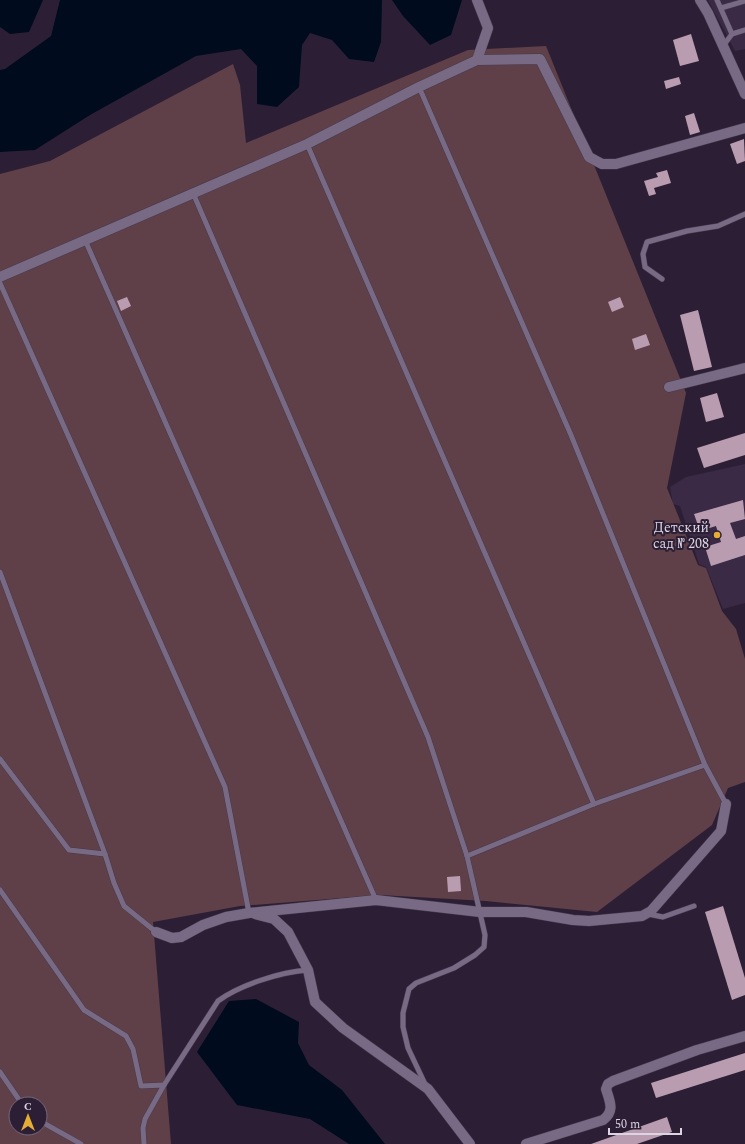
<svg xmlns="http://www.w3.org/2000/svg" width="745" height="1144" viewBox="0 0 745 1144" font-family="Spectral,serif">
<rect width="100%" height="100%" fill="#2c1f35"/>
<g fill="#3a2a45">
<path d="M 708,0 L 745,0 L 745,49 L 735,51 Z"/>
<path d="M 745,464 L 745,603 L 723,609 L 706,567 L 699,564 L 680,506 L 673,504 L 670,487 L 686,477 Z"/>
</g>
<path fill="#604048" fill-rule="evenodd" d="M 546,46 L 686,393 L 667,488 L 698,565 L 706,568 L 722,611 L 736,629 L 745,659 L 745,782 L 728,788 L 712,825 L 597,912 L 486,901 L 380,895 L 240,906 L 153,922 L 171,1144 L 0,1144 L 0,174 L 50,161 L 233,64 L 240,85 L 246,143 L 468,50 ZM 16,1104 L 40,1104 L 40,1128 L 16,1128 Z"/>
<g fill="#010b1e">
<path d="M 0,0 L 43,0 L 29,32 L 10,34 L 0,27 Z"/>
<path d="M 60,0 L 382,0 L 381,42 L 374,62 L 349,59 L 332,40 L 310,33 L 302,45 L 299,87 L 277,107 L 257,104 L 257,66 L 241,49 L 196,56 L 90,115 L 35,150 L 0,152 L 0,70 L 5,69 L 51,36 Z"/>
<path d="M 392,0 L 462,0 L 451,35 L 430,45 L 403,16 Z"/>
<path d="M 256,999 L 299,1022 L 298,1043 L 309,1065 L 342,1090 L 385,1144 L 349,1144 L 310,1119 L 237,1105 L 197,1052 L 229,1001 Z"/>
</g>
<g fill="#b99cb0">
<path d="M 691,34 L 699,61 L 680,66 L 673,40 Z"/>
<path d="M 679,77 L 681,84 L 666,89 L 664,81 Z"/>
<path d="M 694,113 L 700,132 L 690,135 L 685,116 Z"/>
<path d="M 744,139 L 745,161 L 737,164 L 730,144 Z"/>
<path d="M 667,170 L 671,183 L 654,188 L 656,194 L 649,196 L 644,181 L 658,177 L 656,173 Z"/>
<path d="M 127,297 L 131,306 L 121,311 L 117,301 Z"/>
<path d="M 620,297 L 624,307 L 612,312 L 608,302 Z"/>
<path d="M 698,310 L 712,367 L 694,371 L 680,315 Z"/>
<path d="M 646,334 L 650,345 L 635,350 L 632,339 Z"/>
<path d="M 717,393 L 724,417 L 706,422 L 700,398 Z"/>
<path d="M 745,433 L 745,455 L 704,468 L 697,448 Z"/>
<path d="M 743,500 L 745,519 L 730,523 L 736,539 L 745,536 L 745,555 L 711,566 L 705,547 L 721,542 L 716,526 L 700,531 L 694,514 Z"/>
<path d="M 460,876 L 461,891 L 448,892 L 447,877 Z"/>
<path d="M 723,906 L 745,978 L 745,995 L 732,1000 L 705,912 Z"/>
<path d="M 745,1053 L 745,1070 L 656,1098 L 651,1083 Z"/>
<path d="M 667,1117 L 672,1132 L 637,1144 L 591,1144 Z"/>
</g>
<g fill="none" stroke-linecap="round" stroke-linejoin="round">
<g stroke="#44394c" stroke-width="6">
<g id="service">
<path d="M 717,0 L 732,34 L 723,46"/>
<path d="M 721,8 L 745,1"/>
<path d="M 732,34 L 745,30"/>
<path d="M 419,87 L 571,435 L 705,765 L 726,804"/>
<path d="M 307,144 L 594,804"/>
<path d="M 193,193 L 428,737 L 467,856 L 485,935 L 484,947 L 475,955 L 454,968 L 416,983 L 409,989 L 403,1013 L 403,1027 L 408,1048 L 425,1084"/>
<path d="M 85,240 L 376,900"/>
<path d="M 662,279 L 645,267 L 643,254 L 647,242 L 687,231 L 718,226 L 745,214"/>
<path d="M 0,283 L 225,787 L 249,913"/>
<path d="M 0,572 L 105,854 L 114,883 L 124,906 L 156,932"/>
<path d="M 0,759 L 69,850 L 105,854"/>
<path d="M 467,856 L 594,804 L 705,765"/>
<path d="M 0,890 L 84,1010 L 126,1036 L 133,1049 L 141,1086 L 164,1085 L 145,1119 L 143,1128 L 144,1144"/>
<path d="M 648,914 L 663,917 L 694,906"/>
<path d="M 0,1072 L 22,1104"/>
<path d="M 164,1085 L 218,1001 C 240,985 280,972 308,970"/>
<path d="M 40,1121 L 81,1144"/>
</g>
</g>
<g stroke="#44394c" stroke-width="11">
<g id="minor">
<path d="M 477,0 L 488,28 L 477,60"/>
<path d="M 700,0 L 708,13 L 745,94"/>
<path d="M 0,277 L 307,144 L 419,87 L 477,60 L 540,59 L 589,157 L 602,164 L 616,164 L 745,128"/>
<path d="M 669,387 L 745,368"/>
<path d="M 255,914 L 274,919 L 288,932 L 308,970 L 315,1002 L 343,1028 L 428,1089 L 470,1144"/>
<path d="M 156,932 L 172,938 L 181,937 L 203,925 L 226,917 L 249,913 L 376,900 L 480,912 L 526,912 L 573,920 L 589,921 L 642,916 L 651,911 L 721,831 L 726,804"/>
<path d="M 526,1144 L 603,1120 C 615,1111 610,1102 606,1089 L 608,1084 L 613,1081 L 697,1050 L 745,1036"/>
</g>
</g>
<use href="#service" stroke="#786a84" stroke-width="5"/>
<use href="#minor" stroke="#786a84" stroke-width="10"/>
</g>
<circle fill="#e4ad35" stroke="#2c1f35" stroke-width="1.5" cx="717" cy="535" r="4"/>
<g text-anchor="middle" dominant-baseline="central" stroke-width="4" stroke-linejoin="round" paint-order="stroke">
<g font-size="14" fill="#dcd4e3" stroke="#2c1f35" text-anchor="end">
<text x="709" y="527">Детский<tspan x="709" dy="16">сад № 208</tspan></text>
</g>
</g>
<g transform="translate(28 1116)"><circle r="19" fill="#2c1f35" stroke="#72677b"/>
<path d="M0-3L7 15L0 10L-7 15Z" fill="#e4ad35"/>
<text y="-6" font-size="11" font-weight="bold" text-anchor="middle" fill="#dcd4e3">С</text>
</g>
<path d="M609 1128v6h72v-6" fill="none" stroke="#dcd4e3" stroke-width="2"/>
<text x="615" y="1128" font-size="12" fill="#dcd4e3" stroke="#2c1f35" stroke-width="3" paint-order="stroke">50 m</text>
</svg>
